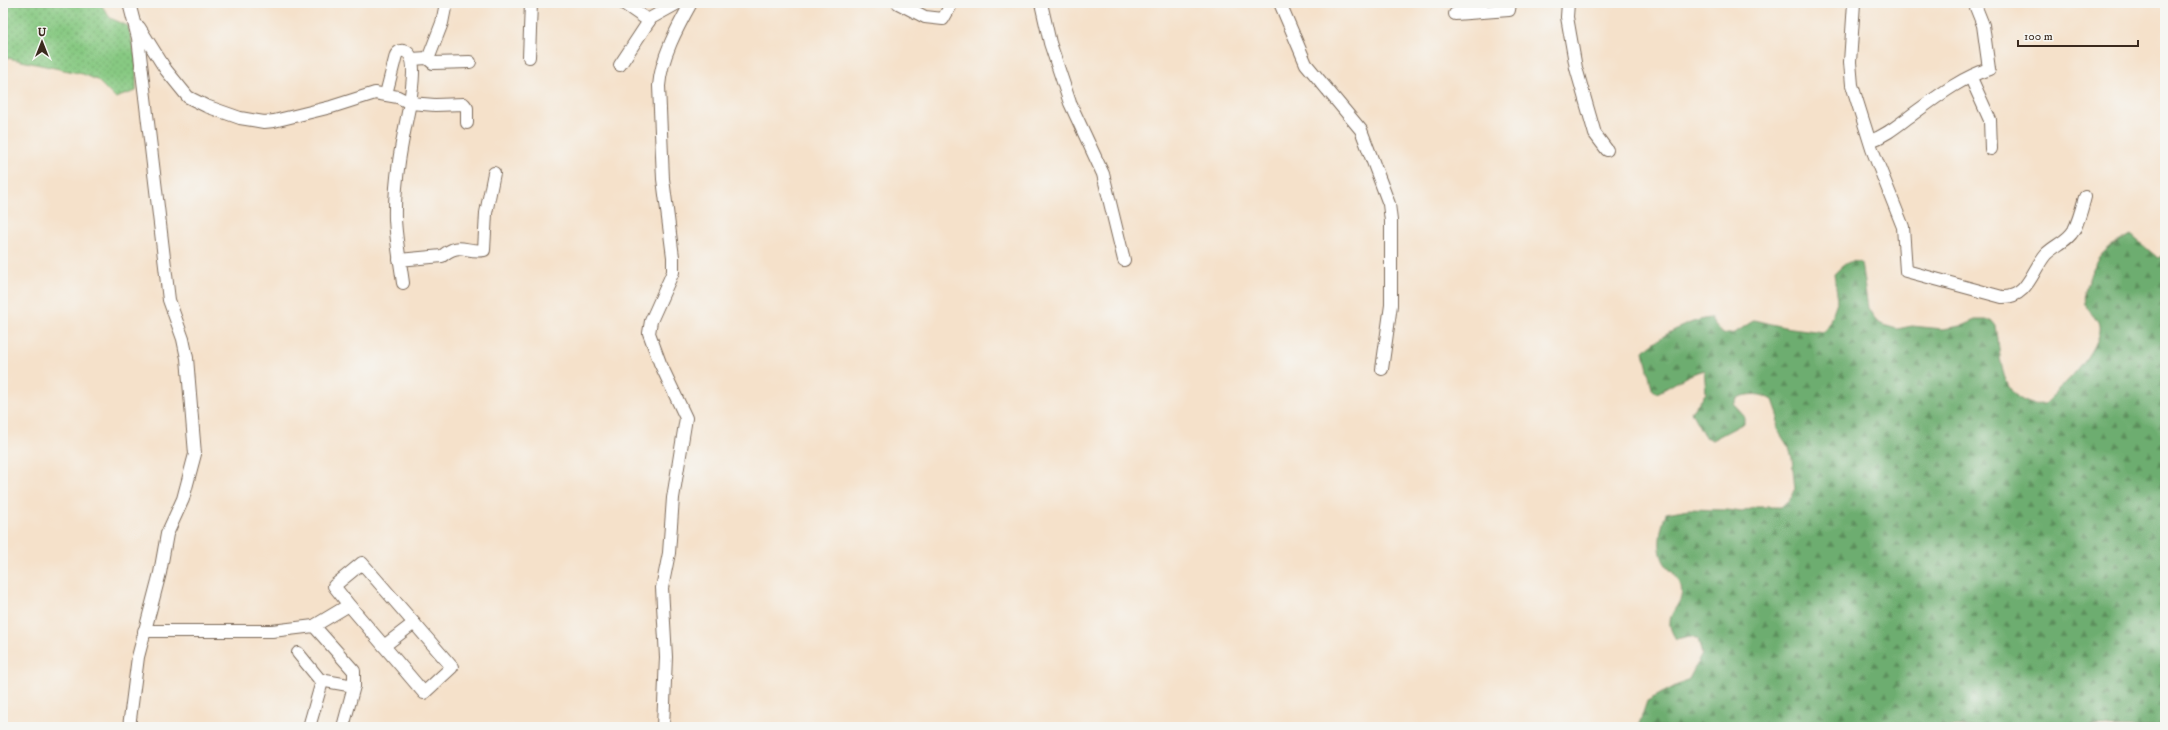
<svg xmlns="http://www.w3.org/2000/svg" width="2168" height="730" viewBox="0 0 2168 730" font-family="'IM FELL DW Pica',serif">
<defs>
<pattern id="grass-dots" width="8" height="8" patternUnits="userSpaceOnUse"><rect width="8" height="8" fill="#87c982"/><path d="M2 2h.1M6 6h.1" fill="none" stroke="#70a36a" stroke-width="1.8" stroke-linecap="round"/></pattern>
<pattern id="forest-firs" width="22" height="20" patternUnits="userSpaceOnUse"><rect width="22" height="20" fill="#6dad70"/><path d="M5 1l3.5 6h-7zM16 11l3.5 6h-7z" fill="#5b8d5b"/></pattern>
</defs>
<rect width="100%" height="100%" fill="#f6f6f2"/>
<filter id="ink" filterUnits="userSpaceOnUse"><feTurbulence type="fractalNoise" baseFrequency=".025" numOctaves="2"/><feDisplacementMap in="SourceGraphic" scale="8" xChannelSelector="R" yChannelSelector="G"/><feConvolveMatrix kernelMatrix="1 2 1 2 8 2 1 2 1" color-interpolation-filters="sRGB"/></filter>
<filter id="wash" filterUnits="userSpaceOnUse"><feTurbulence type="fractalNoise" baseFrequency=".012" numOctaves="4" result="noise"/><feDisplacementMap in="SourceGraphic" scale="16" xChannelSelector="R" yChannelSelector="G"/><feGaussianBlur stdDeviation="0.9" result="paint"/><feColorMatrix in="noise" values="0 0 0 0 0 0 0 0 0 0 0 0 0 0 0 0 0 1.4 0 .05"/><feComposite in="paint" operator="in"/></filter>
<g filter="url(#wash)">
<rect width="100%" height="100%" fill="#f5e1ca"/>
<path fill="url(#grass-dots)" stroke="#617a50" d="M 3,3 L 100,3 L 110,18 L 128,26 L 136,58 L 136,91 L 115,98 L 97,80 L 83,74 L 3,57 Z"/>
<path fill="url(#forest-firs)" stroke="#546c47" d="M 2131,235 L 2158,258 L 2163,255 L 2165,247 L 2165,727 L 1638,727 L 1647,701 L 1689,679 L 1702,654 L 1698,639 L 1691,636 L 1676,639 C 1658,613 1686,608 1681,587 C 1679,576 1669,571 1664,562 C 1656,547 1661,528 1666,513 L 1689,509 L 1727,510 L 1742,512 L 1756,507 L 1781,507 L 1792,497 L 1795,490 L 1792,458 L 1789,448 L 1777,429 L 1778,414 L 1773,400 C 1761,393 1750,393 1737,398 L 1734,405 L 1744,416 L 1744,423 L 1712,440 L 1705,437 L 1691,412 L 1706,393 L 1704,370 C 1685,375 1674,385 1657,393 L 1652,389 L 1644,351 C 1658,337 1689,320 1710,318 C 1727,346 1735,331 1755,320 L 1784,327 L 1823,332 L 1828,326 L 1838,299 L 1834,274 C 1843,266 1848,258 1861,263 L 1868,308 L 1876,321 L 1883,325 L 1897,329 L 1912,326 L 1942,329 L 1961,326 L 1975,320 L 1991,320 L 1996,326 C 2001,352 1998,393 2029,403 C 2033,405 2040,404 2044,404 C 2063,386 2094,357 2099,331 C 2101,320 2089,314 2085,304 C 2081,291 2095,260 2105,251 C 2112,244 2123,240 2131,235 Z"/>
</g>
<g filter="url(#ink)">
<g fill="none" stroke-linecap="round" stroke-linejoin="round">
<g stroke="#7c6a5a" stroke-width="14">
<g id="minor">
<path d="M 623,3 L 649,21"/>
<path d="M 898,3 L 925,17 L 943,19 L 952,3"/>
<path d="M 1041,3 L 1050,43 L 1070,103 L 1103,174 L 1124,260"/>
<path d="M 1280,3 L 1306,64 L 1361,130 L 1389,204 L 1391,221 L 1391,305 L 1382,369"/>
<path d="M 1568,3 L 1567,17 L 1576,68 L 1595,134 L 1607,150"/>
<path d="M 1854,3 L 1850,62 L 1852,85 L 1872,149 L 1903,227 L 1906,271 L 2002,297 C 2028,298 2032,270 2046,254 C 2055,245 2068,241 2074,230 C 2079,220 2082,208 2085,197"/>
<path d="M 1455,14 L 1509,10 L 1510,3"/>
<path d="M 139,27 L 166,70 L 188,97 L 206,106 L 240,118 L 264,122 L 274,121 L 331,107 L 375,93 L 398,97 L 410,103 C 402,141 394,180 395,219 C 396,240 400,261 403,283"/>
<path d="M 529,57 L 531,3"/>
<path d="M 427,58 L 433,63 L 470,62"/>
<path d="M 412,59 L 427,58 L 430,54 L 442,23 L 446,3"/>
<path d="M 620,65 L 651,18 L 678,3"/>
<path d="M 1971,78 L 1990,120 L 1991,149"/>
<path d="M 386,94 L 396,55 C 398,52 400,50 404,51 C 419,54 411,92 410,103 L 435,105 L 464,104 L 467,108 L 467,123"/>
<path d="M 1870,141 C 1885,136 1897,126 1909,117 C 1934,99 1960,78 1989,69 L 1983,25 L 1975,5"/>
<path d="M 399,260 L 442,256 C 460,241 465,253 484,250 L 486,213 L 494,173"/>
<path d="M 314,626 L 349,605 L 424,693 L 452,667 L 362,563 L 334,586 L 349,605"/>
<path d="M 144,631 L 272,631 L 314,626 L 354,671 L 354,686 L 343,727"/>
<path d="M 384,646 L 414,623"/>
<path d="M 298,653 L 320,680 L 321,685 L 309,727"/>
<path d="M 320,680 L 354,686"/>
<path d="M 129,727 L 138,657 L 160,573 L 167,534 L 183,499 L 195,454 L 187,358 L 183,339 L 169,300 L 138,38 L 129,3"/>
<path d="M 663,727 L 666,657 L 662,588 L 669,553 L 673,498 L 686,418 L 660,363 L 649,333 L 651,321 L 673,272 L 673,257 L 663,179 L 659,86 C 661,58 677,28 691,3"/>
</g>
</g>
<use href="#minor" stroke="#fff" stroke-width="12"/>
</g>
</g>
<rect width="2168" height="730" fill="none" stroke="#f6f6f2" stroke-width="16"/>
<g transform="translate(42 42)" stroke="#f6f6f2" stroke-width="3" paint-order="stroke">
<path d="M0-3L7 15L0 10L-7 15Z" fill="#3b2a1e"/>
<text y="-6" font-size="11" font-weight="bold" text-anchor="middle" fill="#3b2a1e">U</text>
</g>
<path d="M2018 40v6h120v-6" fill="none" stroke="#3b2a1e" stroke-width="2"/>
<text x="2024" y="40" font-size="12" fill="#3b2a1e" stroke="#f6f6f2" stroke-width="3" paint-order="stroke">100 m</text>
</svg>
